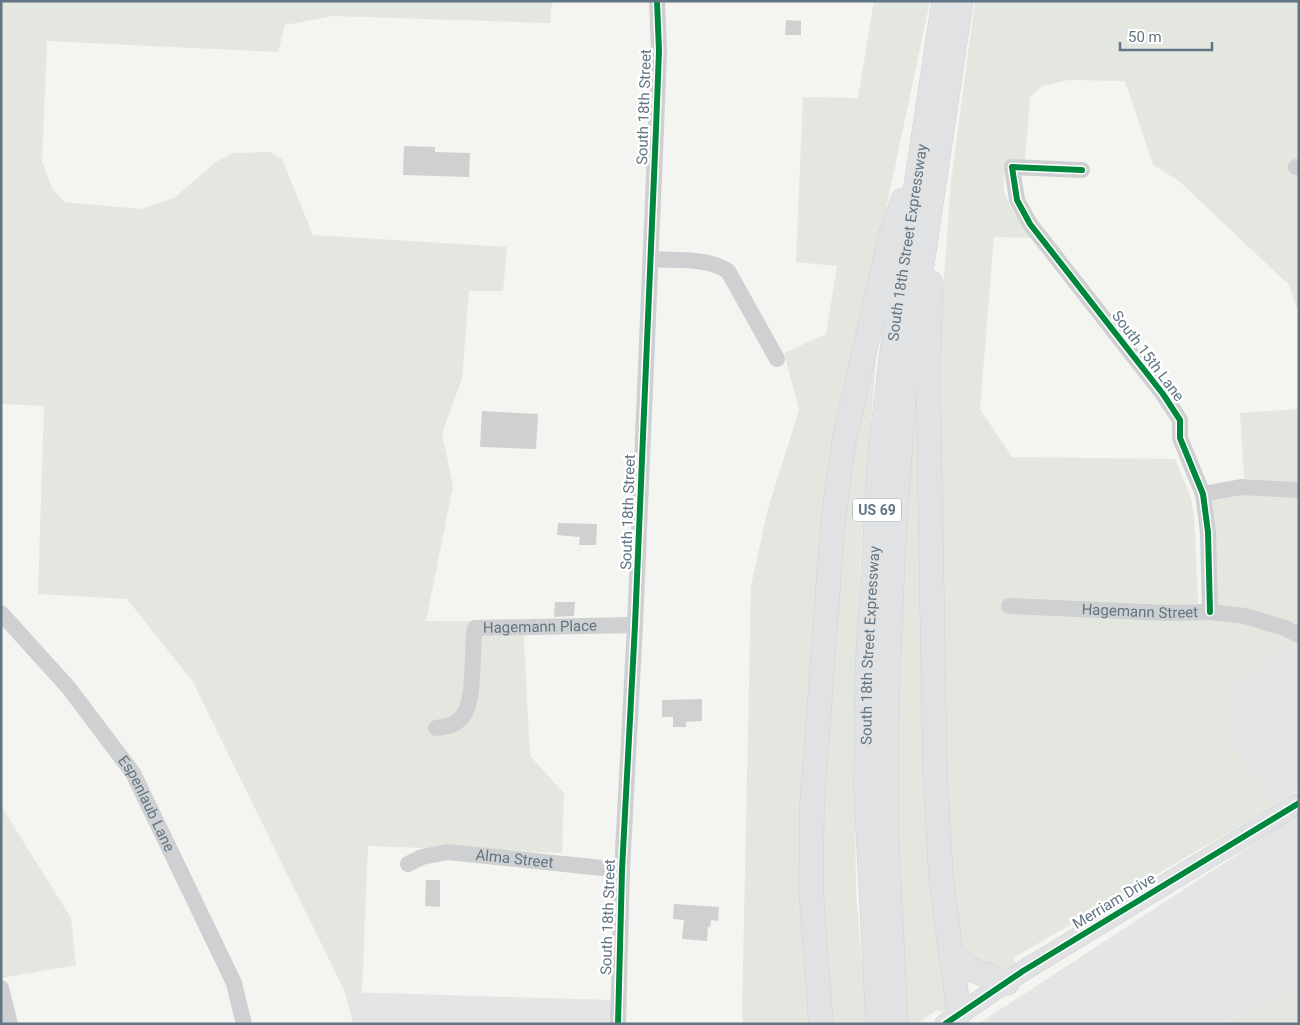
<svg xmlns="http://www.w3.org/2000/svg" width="1300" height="1025" viewBox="0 0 1300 1025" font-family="Roboto,sans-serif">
<rect width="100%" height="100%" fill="#f4f4f1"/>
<g fill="#e4e5e4">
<path d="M 1299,644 L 1299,789 L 1274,806 L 1234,747 L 1232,680 Z"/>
<path d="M 1299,814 L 1299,991 L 1221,1024 L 978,1024 Z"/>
<path d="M 345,992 L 612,1000 L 610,1024 L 353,1024 Z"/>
</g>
<g fill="#e4e7df">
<path d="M 1,1 L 552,1 L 550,23 L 333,16 L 285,25 L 278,52 L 47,41 L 42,161 L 52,188 L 64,202 L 141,209 L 174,198 L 216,162 L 233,153 L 270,152 L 282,159 L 313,235 L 507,247 L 503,291 L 469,291 L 462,379 L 442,433 L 453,486 L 426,621 L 523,622 L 530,756 L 564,793 L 562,853 L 368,846 L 362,992 L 345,992 L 193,682 L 127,599 L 38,594 L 44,406 L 1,404 Z"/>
<path d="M 874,1 L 930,1 L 836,446 L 812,1024 L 743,1024 L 742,1015 L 751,586 L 767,512 L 799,410 L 784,353 L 826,334 L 837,266 L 796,262 L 803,97 L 858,98 Z"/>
<path d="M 975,1 L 1299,1 L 1299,314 L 1289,285 L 1179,181 L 1153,165 L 1125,81 L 1069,80 L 1042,86 L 1030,97 L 1025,160 L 1009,164 C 992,190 1017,216 1031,238 L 994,237 L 980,409 L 1012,457 L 1175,459 L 1191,498 L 1194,515 L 1199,618 L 1241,621 L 1299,641 L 1299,644 L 1232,680 L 1234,747 L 1274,806 L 1013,958 L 1017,966 C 993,974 968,963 958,939 L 947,829 L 937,375 L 951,182 Z"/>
<path d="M 878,332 L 860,564 L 854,739 L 856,891 L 867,1024 L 827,1024 L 817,878 L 840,503 Z"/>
<path d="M 918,387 L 948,1007 L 943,1012 L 937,1010 L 917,1024 L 905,1024 C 903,939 897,854 897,770 C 897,642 905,514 918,387 Z"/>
<path d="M 1299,409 L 1299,483 L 1244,478 L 1240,413 Z"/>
<path d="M 1244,493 L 1299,496 L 1299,628 L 1229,610 L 1214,603 L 1207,498 Z"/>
<path d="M 1,806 L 71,918 L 76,965 L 1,978 Z"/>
<path d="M 1299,991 L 1299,1024 L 1221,1024 Z"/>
</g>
<g fill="#cfd0d0">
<path d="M 786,20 L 801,21 L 801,35 L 785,35 Z"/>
<path d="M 404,146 L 435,147 L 435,152 L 470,153 L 469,177 L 403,175 Z"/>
<path d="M 482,411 L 538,414 L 536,449 L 480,447 Z"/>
<path d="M 558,523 L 597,524 L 596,545 L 579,545 L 580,537 L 557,535 Z"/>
<path d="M 555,602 L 575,602 L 574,616 L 554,617 Z"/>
<path d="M 702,699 L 702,721 L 686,722 L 686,727 L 673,727 L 673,717 L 662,717 L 662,700 Z"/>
<path d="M 426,880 L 440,880 L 440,907 L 425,906 Z"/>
<path d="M 674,904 L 719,907 L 718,921 L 711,920 L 710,927 L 708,927 L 707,941 L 682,939 L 684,920 L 673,919 Z"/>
</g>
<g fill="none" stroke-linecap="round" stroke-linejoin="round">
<g stroke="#cfd1d1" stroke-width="21">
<path id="major" d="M 945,1024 L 1023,971 L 1299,803"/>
</g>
<g stroke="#d1d2d1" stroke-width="25">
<g id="highway">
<path d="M 931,283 L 928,372 L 935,773 L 941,877 L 959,1014"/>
<path d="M 951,954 L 970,969 L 1007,983"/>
<path d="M 821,1024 L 811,890 L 812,805 L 833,521 L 844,441 L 891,234 L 903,200"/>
<path id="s5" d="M 878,1024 L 866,789 L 867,674 L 880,455 L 896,318 L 944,1"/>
<path d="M 896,1024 L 886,828 L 887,697 L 893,554 L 905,379 L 961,1"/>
</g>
</g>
<g stroke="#cfd0d1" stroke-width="16">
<path d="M 1296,167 L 1299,167"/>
<path d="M 1082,170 L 1012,167 L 1017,200 L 1030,224 L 1163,394 L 1180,420 L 1180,438 L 1203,494 L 1208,532 L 1210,612"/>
<path d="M 651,259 C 676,261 706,257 728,271 L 777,359"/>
<path d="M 1203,494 L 1241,487 L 1299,490"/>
<path id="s1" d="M 1009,606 L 1166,613 L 1210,612 L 1245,616 L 1285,628 L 1299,635"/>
<path id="s2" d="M 1,613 L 68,687 L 133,773 L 234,983 L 244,1024"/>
<path id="s3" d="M 436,728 C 444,727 452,726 458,721 C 478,707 470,652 475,628 L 635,625"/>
<path id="s4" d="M 408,864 L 422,857 L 448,852 L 622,870"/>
<path d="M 1,988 L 10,1024"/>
<path d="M 618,1024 L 622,870 L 635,625 L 656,129 L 659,51 L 657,1"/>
</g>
<use href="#major" stroke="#e1e2e3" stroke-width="20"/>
<use href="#highway" stroke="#e1e2e3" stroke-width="24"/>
<g stroke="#fff" stroke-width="9">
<g id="cycleway">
<path d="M 1082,170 L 1012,167 L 1017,200 L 1030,224 L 1163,394 L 1180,420 L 1180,438 L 1203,494 L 1208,532 L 1210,612"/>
<path d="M 618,1024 L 622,870 L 635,625 L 656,129 L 659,51 L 657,1"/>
<path d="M 945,1024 L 1023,971 L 1299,803"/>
</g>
</g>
<use href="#cycleway" stroke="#00873e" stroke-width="6"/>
</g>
<g text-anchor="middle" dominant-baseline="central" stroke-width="5" stroke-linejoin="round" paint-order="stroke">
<rect fill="#fff" stroke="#909ea9" stroke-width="1" x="853" y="498.5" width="48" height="23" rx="4"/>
<g font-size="14" font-weight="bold" fill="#617584">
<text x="877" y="510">US 69</text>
</g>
<g font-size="15" fill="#617584" stroke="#fff">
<text transform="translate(644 107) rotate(-88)">South 18th Street</text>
<text stroke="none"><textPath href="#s5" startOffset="784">South 18th Street Expressway</textPath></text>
<text transform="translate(1148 356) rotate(53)">South 15th Lane</text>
<text transform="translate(628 512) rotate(-88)">South 18th Street</text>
<text stroke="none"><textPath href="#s1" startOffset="131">Hagemann Street</textPath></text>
<text stroke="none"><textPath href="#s3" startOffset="185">Hagemann Place</textPath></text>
<text stroke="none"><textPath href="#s5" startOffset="379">South 18th Street Expressway</textPath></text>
<text stroke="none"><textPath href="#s2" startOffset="241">Espenlaub Lane</textPath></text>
<text stroke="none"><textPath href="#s4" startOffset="109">Alma Street</textPath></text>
<text transform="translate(1114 901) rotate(-31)">Merriam Drive</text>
<text transform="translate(608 917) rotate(-88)">South 18th Street</text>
</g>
</g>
<rect width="1300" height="1025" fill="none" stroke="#617584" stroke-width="5"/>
<path d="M1120 42v8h92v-8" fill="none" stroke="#617584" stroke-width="2.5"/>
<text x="1128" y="42" font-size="15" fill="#617584" stroke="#ffffff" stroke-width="4" paint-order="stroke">50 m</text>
</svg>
